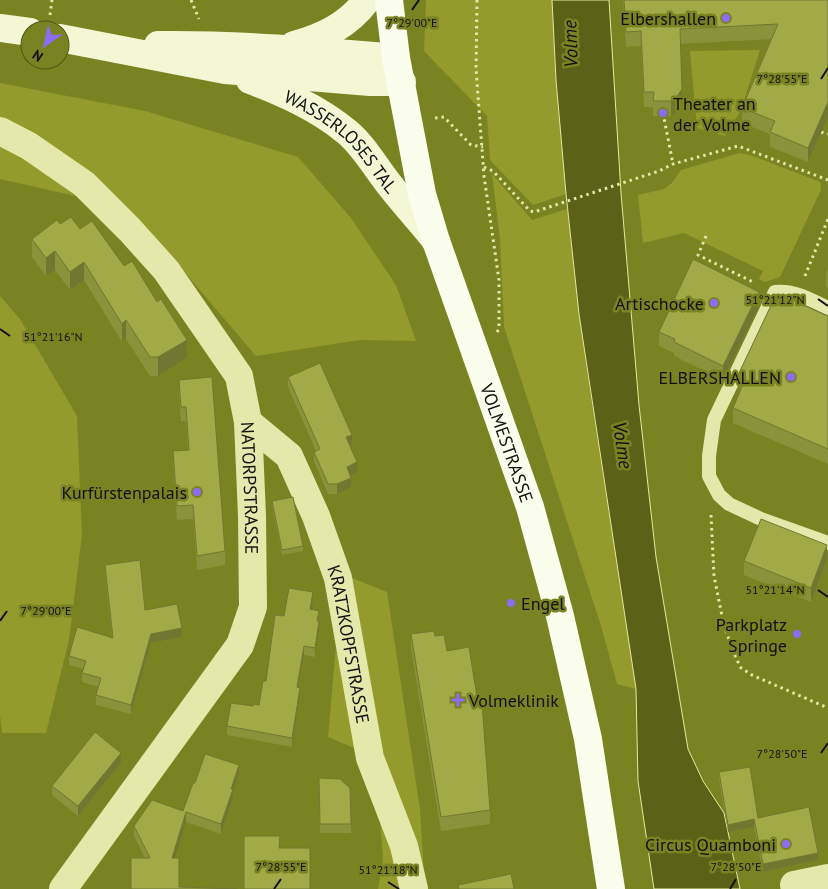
<svg xmlns="http://www.w3.org/2000/svg" width="828" height="889" viewBox="0 0 828 889" font-family="'PT Sans',sans-serif">
<rect width="100%" height="100%" fill="#7a8322"/>
<g fill="#929b2c">
<path d="M 426,0 L 552,0 L 556,80 L 566,194 L 533,205 L 490,160 L 487,116 L 424,51 Z"/>
<path d="M 760,50 L 741,110 L 725,136 L 697,128 L 690,51 Z"/>
<path d="M 0,83 L 145,111 L 298,157 L 351,218 L 396,285 L 416,341 L 360,340 L 256,356 L 175,261 L 89,199 L 0,179 Z"/>
<path d="M 740,153 L 753,156 L 820,182 L 821,190 L 780,277 L 765,282 L 759,279 L 763,271 L 684,233 L 643,243 L 638,195 L 664,189 L 672,183 L 681,170 Z"/>
<path d="M 492,174 L 532,220 L 567,209 L 585,359 L 636,689 L 617,684 L 601,626 L 504,327 L 500,239 Z"/>
<path d="M 0,296 L 20,319 L 77,416 L 82,535 L 69,640 L 46,733 L 2,733 L 0,715 Z"/>
<path d="M 329,510 L 347,576 L 387,592 L 420,809 L 425,889 L 378,889 L 383,860 L 380,819 L 354,748 L 328,737 L 337,634 L 309,517 Z"/>
</g>
<path fill="#5b6217" stroke="#e5e99d" d="M 552,0 L 609,0 L 621,193 L 639,405 L 656,557 L 688,749 L 703,781 L 724,813 L 740,889 L 654,889 L 638,781 L 636,689 L 579,314 L 566,194 L 556,80 Z"/>
<g fill="none" stroke-linecap="round" stroke-linejoin="round">
<g stroke="#e4e8aa" stroke-width="3" stroke-dasharray="2.5 4" stroke-linecap="butt">
<path d="M 191,0 L 199,19"/>
<path d="M 477,0 L 476,69 L 484,176 L 499,280 L 499,329 L 497,332"/>
<path d="M 50,15 L 52,0"/>
<path d="M 663,113 L 673,164"/>
<path d="M 435,118 L 444,117 L 471,145 L 483,147"/>
<path d="M 821,132 L 828,134"/>
<path d="M 484,167 L 493,171 L 530,211 L 534,212 L 659,171 L 673,164 L 738,146 L 828,180"/>
<path d="M 706,236 L 698,255 L 753,282"/>
<path d="M 805,276 L 828,219"/>
<path d="M 711,515 L 714,576 L 724,626 L 736,658 L 741,668 L 752,675 L 828,708"/>
</g>
<path stroke="#e4e8aa" stroke-width="14" d="M 828,308 C 811,300 795,290 775,292 L 714,420 L 709,456 L 709,476 L 719,495 L 729,504 L 761,519 L 828,543"/>
<g stroke="#e4e8aa" stroke-width="28">
<path id="s1" d="M 0,131 L 29,146 L 84,184 L 130,230 L 166,270 L 239,376 L 248,422 L 252,516 L 253,607 L 240,645 L 63,889"/>
<path id="s2" d="M 248,422 L 289,456 L 316,516 L 338,578 L 370,758 L 404,846 L 414,889"/>
<path d="M 794,885 L 828,878"/>
</g>
<g stroke="#f3f7d4" stroke-width="28">
<path d="M 0,28 L 30,32"/>
<path d="M 60,38 L 225,70 L 370,82 L 402,82"/>
<path d="M 158,45 C 238,44 317,51 396,58"/>
<path d="M 294,45 C 324,37 348,25 367,0"/>
<path id="s3" d="M 250,80 C 284,93 318,108 347,132 C 365,147 377,170 392,188 C 406,206 422,223 436,241"/>
</g>
<path stroke="#fbfeec" stroke-width="28" id="s4" d="M 389,0 L 396,58 L 422,194 L 436,241 L 530,507 L 560,616 L 588,739 L 611,889"/>
</g>
<g fill="#8a923c">
<path d="M 623,0 L 828,0 L 828,117 L 808,162 L 770,147 L 770,134 L 742,123 L 742,108 L 771,39 L 680,44 L 682,104 L 676,113 L 671,116 L 653,116 L 653,107 L 644,107 L 641,46 L 626,47 Z"/>
<path d="M 60,224 L 80,229 L 187,358 L 158,376 L 150,376 L 126,339 L 122,342 L 84,280 L 70,290 L 55,270 L 46,276 L 32,257 L 32,239 Z"/>
<path d="M 828,269 L 828,288 L 826,287 L 826,273 Z"/>
<path d="M 780,302 L 828,316 L 828,464 L 733,423 L 733,408 L 741,389 L 739,388 L 739,373 Z"/>
<path d="M 759,306 L 723,380 L 674,356 L 674,353 L 659,346 L 659,332 Z"/>
<path d="M 288,377 L 352,445 L 350,445 L 357,472 L 350,475 L 351,487 L 337,494 L 328,494 L 314,461 L 314,452 L 316,451 L 288,387 Z"/>
<path d="M 179,380 L 225,551 L 225,565 L 197,570 L 193,519 L 177,520 L 173,465 L 173,451 L 188,451 L 186,421 L 181,421 L 179,394 Z"/>
<path d="M 272,501 L 303,546 L 303,551 L 282,555 L 272,506 Z"/>
<path d="M 827,559 L 811,602 L 744,575 L 744,561 Z"/>
<path d="M 105,565 L 145,610 L 182,637 L 151,643 L 131,714 L 96,705 L 96,695 L 99,687 L 82,682 L 82,673 L 83,669 L 69,665 L 69,656 L 112,637 L 105,574 Z"/>
<path d="M 313,601 L 311,609 L 319,621 L 319,630 L 315,657 L 304,655 L 299,687 L 300,696 L 292,747 L 227,735 L 227,726 L 253,706 L 259,705 L 284,616 Z"/>
<path d="M 411,634 L 435,636 L 447,651 L 490,810 L 490,824 L 441,831 L 411,648 Z"/>
<path d="M 121,763 L 78,816 L 52,795 L 52,786 Z"/>
<path d="M 719,772 L 758,818 L 818,860 L 763,872 L 754,827 L 728,832 L 719,780 Z"/>
<path d="M 239,775 L 233,793 L 233,799 L 221,834 L 186,822 L 131,889 L 145,858 L 134,836 L 134,826 L 183,811 L 195,783 Z"/>
<path d="M 319,778 L 350,788 L 351,833 L 320,833 Z"/>
</g>
<g fill="#717731">
<path d="M 682,89 L 682,104 L 676,113 L 671,116 L 671,101 Z"/>
<path d="M 828,102 L 828,117 L 808,162 L 808,148 Z"/>
<path d="M 55,251 L 55,270 L 46,276 L 46,258 Z"/>
<path d="M 84,262 L 84,280 L 70,290 L 70,272 Z"/>
<path d="M 759,292 L 759,306 L 723,380 L 723,366 Z"/>
<path d="M 126,320 L 126,339 L 122,342 L 122,324 Z"/>
<path d="M 187,340 L 187,358 L 158,376 L 158,357 Z"/>
<path d="M 352,435 L 352,445 L 346,447 L 346,437 Z"/>
<path d="M 357,462 L 357,472 L 347,477 L 347,467 Z"/>
<path d="M 351,478 L 351,487 L 337,494 L 337,484 Z"/>
<path d="M 827,545 L 827,559 L 811,602 L 811,588 Z"/>
<path d="M 313,592 L 313,601 L 310,618 L 310,609 Z"/>
<path d="M 319,621 L 319,630 L 315,657 L 315,648 Z"/>
<path d="M 182,628 L 182,637 L 151,643 L 131,714 L 131,705 L 151,634 Z"/>
<path d="M 304,646 L 304,655 L 297,696 L 297,687 Z"/>
<path d="M 300,688 L 300,696 L 292,747 L 292,738 Z"/>
<path d="M 121,753 L 121,763 L 78,816 L 78,806 Z"/>
<path d="M 239,765 L 239,775 L 233,793 L 233,799 L 221,834 L 221,824 L 231,789 Z"/>
<path d="M 186,812 L 186,822 L 172,868 L 172,858 Z"/>
<path d="M 754,819 L 754,827 L 728,832 L 728,825 Z"/>
<path d="M 818,853 L 818,860 L 763,872 L 763,864 Z"/>
</g>
<g fill="#a1aa46" stroke="#717731">
<path d="M 624,0 L 828,0 L 828,102 L 808,148 L 770,132 L 775,121 L 742,108 L 778,24 L 680,29 L 682,89 L 676,98 L 671,101 L 653,101 L 654,92 L 644,92 L 641,31 L 626,32 Z"/>
<path d="M 71,217 L 80,229 L 92,221 L 124,266 L 132,261 L 157,302 L 161,299 L 187,340 L 158,357 L 150,357 L 126,320 L 122,324 L 84,262 L 70,272 L 55,251 L 46,258 L 32,239 L 57,220 L 60,224 Z"/>
<path d="M 693,259 L 759,292 L 723,366 L 674,342 L 675,339 L 659,332 Z"/>
<path d="M 783,296 L 828,316 L 828,449 L 733,408 L 746,377 L 739,373 L 774,299 L 780,302 Z"/>
<path d="M 320,363 L 352,435 L 346,437 L 357,462 L 347,467 L 351,478 L 337,484 L 328,484 L 314,452 L 320,449 L 288,377 Z"/>
<path d="M 212,377 L 225,551 L 197,556 L 193,505 L 177,506 L 173,451 L 189,450 L 186,407 L 181,407 L 179,380 Z"/>
<path d="M 293,497 L 303,546 L 282,550 L 272,501 Z"/>
<path d="M 761,519 L 827,545 L 811,588 L 744,561 Z"/>
<path d="M 140,560 L 145,610 L 177,604 L 182,628 L 151,634 L 131,705 L 96,695 L 101,678 L 82,673 L 86,661 L 69,656 L 77,627 L 113,638 L 105,565 Z"/>
<path d="M 289,588 L 313,592 L 310,609 L 319,611 L 317,621 L 319,621 L 315,648 L 304,646 L 297,687 L 300,688 L 292,738 L 227,726 L 231,703 L 253,706 L 254,704 L 259,705 L 263,681 L 266,681 L 275,615 L 284,616 Z"/>
<path d="M 434,631 L 435,636 L 444,635 L 447,651 L 469,647 L 478,703 L 482,703 L 490,810 L 441,817 L 411,634 Z"/>
<path d="M 95,732 L 121,753 L 78,806 L 52,786 Z"/>
<path d="M 205,754 L 239,765 L 231,789 L 233,789 L 221,824 L 186,812 L 172,858 L 179,858 L 179,887 L 237,889 L 131,889 L 131,858 L 150,858 L 134,826 L 152,800 L 183,811 L 193,783 L 195,783 Z"/>
<path d="M 750,767 L 758,818 L 809,807 L 818,853 L 763,864 L 754,819 L 728,825 L 719,772 Z"/>
<path d="M 319,778 L 340,779 L 350,788 L 351,824 L 320,824 Z"/>
<path d="M 244,836 L 280,836 L 279,848 L 310,848 L 310,889 L 244,889 Z"/>
<path d="M 511,874 L 514,889 L 459,889 L 458,885 Z"/>
</g>
<path fill="none" stroke="#111" stroke-width="2" d="M 412,10 L 419,0M 821,79 L 828,68M 818,299 L 828,306M 0,329 L 10,336M 818,590 L 828,597M 0,621 L 7,611M 821,753 L 828,743M 388,882 L 399,889M 274,889 L 281,879M 730,889 L 736,879"/>
<g fill="#8c6cf4" stroke="#7a8322" stroke-width="2">
<circle cx="726" cy="18" r="5"/>
<circle cx="663" cy="113" r="5"/>
<circle cx="714" cy="303" r="5"/>
<circle cx="791" cy="377" r="5"/>
<circle cx="197" cy="492" r="5"/>
<circle cx="511" cy="603" r="5"/>
<circle cx="797" cy="634" r="5"/>
<path d="M455.5 692.5h5v5h5v5h-5v5h-5v-5h-5v-5h5z"/>
<circle cx="786" cy="844" r="5"/>
</g>
<g text-anchor="middle" dominant-baseline="central" stroke-width="5" stroke-linejoin="round" paint-order="stroke">
<g font-size="18" fill="#111" stroke="#7a8322" text-anchor="end">
<text x="716" y="18">Elbershallen</text>
<text x="673" y="103" text-anchor="start">Theater an<tspan x="673" dy="21">der Volme</tspan></text>
<text x="704" y="303">Artischocke</text>
<text x="781" y="377">ELBERSHALLEN</text>
<text x="187" y="492">Kurfürstenpalais</text>
<text x="521" y="603" text-anchor="start">Engel</text>
<text x="787" y="624">Parkplatz<tspan x="787" dy="21">Springe</tspan></text>
<text x="469" y="700" text-anchor="start">Volmeklinik</text>
<text x="776" y="844">Circus Quamboni</text>
</g>
<g font-size="18" fill="#111" stroke="#7a8322">
<text stroke="none"><textPath href="#s3" startOffset="112">WASSERLOSES TAL</textPath></text>
<text stroke="none"><textPath href="#s4" startOffset="460">VOLMESTRASSE</textPath></text>
<text stroke="none"><textPath href="#s1" startOffset="460">NATORPSTRASSE</textPath></text>
<text stroke="none"><textPath href="#s2" startOffset="252">KRATZKOPFSTRASSE</textPath></text>
</g>
<g font-size="19" font-style="italic" fill="#111" stroke="#7a8322">
<text transform="translate(570 44) rotate(-92)">Volme</text>
<text transform="translate(623 445) rotate(82)">Volme</text>
</g>
</g>
<g font-size="12" text-anchor="middle" fill="#111" stroke="#7a8322" stroke-width="5" stroke-linejoin="round" paint-order="stroke">
<text x="412" y="27">7°29'00"E</text>
<text x="782" y="83">7°28'55"E</text>
<text x="775" y="304">51°21'12"N</text>
<text x="53" y="341">51°21'16"N</text>
<text x="775" y="594">51°21'14"N</text>
<text x="46" y="615">7°29'00"E</text>
<text x="782" y="758">7°28'50"E</text>
<text x="281" y="871">7°28'55"E</text>
<text x="736" y="871">7°28'50"E</text>
<text x="388" y="874">51°21'18"N</text>
</g>
<g transform="translate(45 45) rotate(214)"><circle r="24" fill="#7a8322" stroke="#50551b"/>
<path d="M0-4L9 19L0 12L-9 19Z" fill="#8c6cf4"/>
<text y="-8" font-size="14" font-weight="bold" text-anchor="middle" fill="#111111">N</text>
</g>
</svg>
